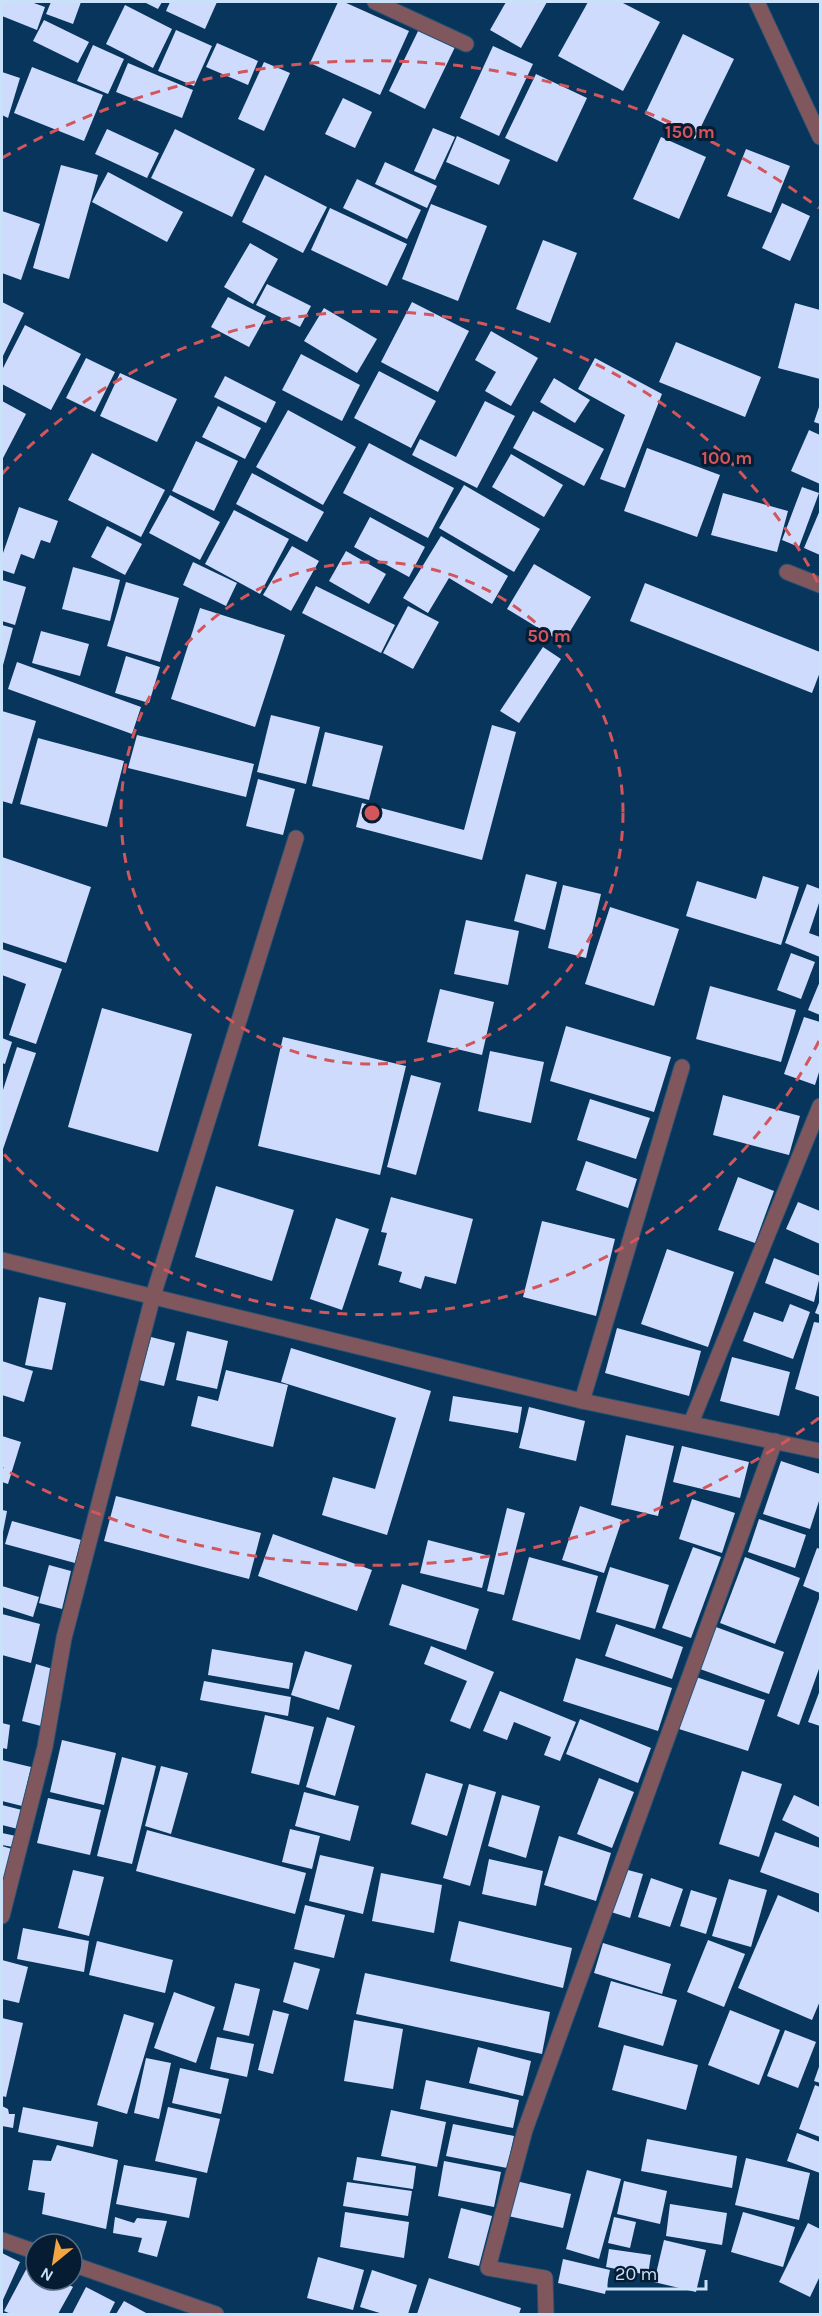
<svg xmlns="http://www.w3.org/2000/svg" width="822" height="2316" viewBox="0 0 822 2316" font-family="Karla,sans-serif">
<rect width="100%" height="100%" fill="#07355b"/>
<g fill="#cedbfd">
<path d="M 2,2 L 31,2 L 45,7 L 37,30 L 2,16 Z"/>
<path d="M 51,2 L 81,2 L 73,24 L 46,14 Z"/>
<path d="M 144,2 L 162,2 L 158,9 Z"/>
<path d="M 170,2 L 217,2 L 205,29 L 166,11 Z"/>
<path d="M 338,2 L 344,2 L 409,31 L 380,95 L 310,63 Z"/>
<path d="M 506,2 L 547,2 L 521,48 L 490,30 Z"/>
<path d="M 588,2 L 621,2 L 660,22 L 623,91 L 558,56 Z"/>
<path d="M 125,5 L 172,29 L 153,68 L 106,44 Z"/>
<path d="M 44,20 L 89,42 L 78,63 L 33,41 Z"/>
<path d="M 420,27 L 456,45 L 425,109 L 389,91 Z"/>
<path d="M 176,30 L 212,46 L 194,86 L 158,71 Z"/>
<path d="M 683,34 L 734,59 L 695,139 L 645,114 Z"/>
<path d="M 217,43 L 258,61 L 248,85 L 206,67 Z"/>
<path d="M 93,45 L 124,59 L 108,94 L 77,81 Z"/>
<path d="M 493,46 L 533,64 L 499,136 L 460,118 Z"/>
<path d="M 264,62 L 290,73 L 264,131 L 238,119 Z"/>
<path d="M 128,63 L 193,90 L 182,118 L 116,92 Z"/>
<path d="M 32,67 L 103,95 L 84,141 L 14,113 Z"/>
<path d="M 2,72 L 20,78 L 8,118 L 2,115 Z"/>
<path d="M 536,74 L 587,98 L 557,162 L 505,138 Z"/>
<path d="M 343,98 L 372,112 L 355,148 L 325,134 Z"/>
<path d="M 433,128 L 455,137 L 435,180 L 414,171 Z"/>
<path d="M 107,129 L 159,153 L 147,178 L 95,154 Z"/>
<path d="M 175,129 L 255,169 L 232,217 L 151,178 Z"/>
<path d="M 457,136 L 510,160 L 499,185 L 446,162 Z"/>
<path d="M 661,137 L 706,157 L 679,219 L 633,199 Z"/>
<path d="M 746,149 L 790,166 L 771,213 L 727,196 Z"/>
<path d="M 385,162 L 437,186 L 427,208 L 375,184 Z"/>
<path d="M 61,165 L 98,175 L 69,279 L 33,268 Z"/>
<path d="M 108,172 L 183,212 L 167,242 L 92,202 Z"/>
<path d="M 265,175 L 327,207 L 303,253 L 242,222 Z"/>
<path d="M 357,179 L 421,210 L 407,239 L 343,208 Z"/>
<path d="M 782,203 L 810,216 L 790,261 L 762,248 Z"/>
<path d="M 431,204 L 487,226 L 458,301 L 402,279 Z"/>
<path d="M 330,208 L 407,244 L 387,286 L 311,250 Z"/>
<path d="M 2,211 L 40,224 L 21,280 L 2,273 Z"/>
<path d="M 543,240 L 577,253 L 550,323 L 516,309 Z"/>
<path d="M 250,243 L 278,259 L 253,304 L 224,287 Z"/>
<path d="M 267,284 L 311,306 L 300,327 L 256,305 Z"/>
<path d="M 228,297 L 266,316 L 249,347 L 211,327 Z"/>
<path d="M 2,302 L 24,313 L 2,358 Z"/>
<path d="M 412,302 L 469,331 L 438,392 L 381,362 Z"/>
<path d="M 795,303 L 820,310 L 820,379 L 778,368 Z"/>
<path d="M 324,308 L 377,339 L 357,373 L 304,341 Z"/>
<path d="M 25,325 L 81,354 L 51,410 L 2,384 L 2,370 Z"/>
<path d="M 491,331 L 538,358 L 511,406 L 485,391 L 496,372 L 475,360 Z"/>
<path d="M 676,342 L 761,377 L 745,417 L 659,382 Z"/>
<path d="M 301,354 L 360,385 L 342,421 L 282,390 Z"/>
<path d="M 86,358 L 115,372 L 95,412 L 66,398 Z"/>
<path d="M 595,358 L 662,394 L 625,488 L 600,479 L 625,415 L 578,389 Z"/>
<path d="M 379,371 L 436,401 L 411,448 L 354,418 Z"/>
<path d="M 120,373 L 177,399 L 157,442 L 100,416 Z"/>
<path d="M 225,376 L 276,402 L 266,423 L 214,397 Z"/>
<path d="M 554,378 L 590,400 L 575,423 L 540,402 Z"/>
<path d="M 2,401 L 26,414 L 2,460 Z"/>
<path d="M 485,401 L 515,416 L 477,488 L 412,455 L 420,439 L 456,457 Z"/>
<path d="M 820,404 L 820,424 L 814,422 Z"/>
<path d="M 218,406 L 261,428 L 245,459 L 202,437 Z"/>
<path d="M 288,410 L 356,447 L 323,505 L 256,467 Z"/>
<path d="M 533,411 L 604,449 L 584,486 L 513,448 Z"/>
<path d="M 809,430 L 820,435 L 820,484 L 791,471 Z"/>
<path d="M 196,441 L 238,461 L 214,511 L 172,491 Z"/>
<path d="M 369,443 L 454,488 L 428,538 L 343,493 Z"/>
<path d="M 647,448 L 720,475 L 697,537 L 624,511 Z"/>
<path d="M 92,453 L 165,490 L 141,537 L 68,500 Z"/>
<path d="M 511,454 L 563,485 L 544,517 L 492,487 Z"/>
<path d="M 252,473 L 324,512 L 307,542 L 236,504 Z"/>
<path d="M 464,485 L 540,529 L 514,572 L 439,528 Z"/>
<path d="M 802,487 L 819,493 L 799,547 L 782,540 Z"/>
<path d="M 723,493 L 788,511 L 777,552 L 711,535 Z"/>
<path d="M 170,495 L 220,522 L 200,560 L 149,533 Z"/>
<path d="M 19,507 L 58,521 L 50,543 L 41,540 L 34,559 L 21,554 L 14,574 L 2,570 L 2,556 Z"/>
<path d="M 234,510 L 289,539 L 260,594 L 205,564 Z"/>
<path d="M 820,510 L 820,555 L 804,548 Z"/>
<path d="M 370,517 L 425,547 L 409,577 L 354,547 Z"/>
<path d="M 107,526 L 142,544 L 125,575 L 91,557 Z"/>
<path d="M 441,536 L 508,576 L 492,604 L 449,578 L 428,613 L 403,598 Z"/>
<path d="M 292,546 L 319,561 L 291,611 L 263,595 Z"/>
<path d="M 346,551 L 386,574 L 369,604 L 329,581 Z"/>
<path d="M 193,562 L 237,583 L 226,606 L 183,585 Z"/>
<path d="M 534,564 L 591,597 L 563,643 L 507,609 Z"/>
<path d="M 73,567 L 120,580 L 110,621 L 62,609 Z"/>
<path d="M 2,580 L 26,587 L 15,625 L 2,621 Z"/>
<path d="M 126,582 L 179,598 L 160,662 L 107,646 Z"/>
<path d="M 645,583 L 820,652 L 820,672 L 812,693 L 630,621 Z"/>
<path d="M 316,586 L 395,625 L 381,653 L 302,613 Z"/>
<path d="M 408,606 L 439,622 L 413,669 L 383,653 Z"/>
<path d="M 200,608 L 285,635 L 255,727 L 171,699 Z"/>
<path d="M 2,625 L 13,628 L 2,669 Z"/>
<path d="M 41,631 L 89,644 L 80,676 L 32,663 Z"/>
<path d="M 543,647 L 561,659 L 519,723 L 500,711 Z"/>
<path d="M 126,656 L 160,667 L 149,703 L 115,693 Z"/>
<path d="M 17,662 L 141,707 L 132,734 L 8,689 Z"/>
<path d="M 2,711 L 36,721 L 12,804 L 2,801 Z"/>
<path d="M 271,715 L 320,727 L 306,784 L 257,772 Z"/>
<path d="M 492,725 L 516,732 L 482,860 L 356,827 L 362,803 L 464,830 Z"/>
<path d="M 325,732 L 383,746 L 369,800 L 312,786 Z"/>
<path d="M 137,735 L 254,764 L 246,797 L 128,768 Z"/>
<path d="M 38,738 L 124,761 L 107,827 L 20,804 Z"/>
<path d="M 258,779 L 295,789 L 283,835 L 246,826 Z"/>
<path d="M 2,857 L 91,887 L 66,963 L 2,942 Z"/>
<path d="M 526,874 L 557,882 L 545,930 L 514,921 Z"/>
<path d="M 763,876 L 799,887 L 781,945 L 686,916 L 697,881 L 756,899 Z"/>
<path d="M 807,884 L 820,889 L 820,900 L 809,933 L 820,937 L 820,957 L 785,943 Z"/>
<path d="M 563,885 L 601,894 L 586,958 L 548,948 Z"/>
<path d="M 610,907 L 679,929 L 654,1006 L 585,984 Z"/>
<path d="M 466,920 L 519,931 L 508,985 L 454,974 Z"/>
<path d="M 2,949 L 62,969 L 36,1044 L 9,1035 L 26,984 L 2,975 Z"/>
<path d="M 791,953 L 815,962 L 801,999 L 777,990 Z"/>
<path d="M 820,981 L 820,1015 L 808,1010 Z"/>
<path d="M 710,986 L 796,1010 L 781,1062 L 696,1039 Z"/>
<path d="M 440,989 L 494,1002 L 482,1055 L 427,1042 Z"/>
<path d="M 102,1008 L 192,1034 L 158,1152 L 68,1127 Z"/>
<path d="M 804,1017 L 820,1022 L 820,1069 L 815,1085 L 784,1074 Z"/>
<path d="M 566,1026 L 671,1057 L 654,1112 L 550,1081 Z"/>
<path d="M 283,1037 L 406,1066 L 380,1175 L 258,1146 Z"/>
<path d="M 2,1038 L 12,1042 L 5,1064 L 2,1063 Z"/>
<path d="M 17,1047 L 36,1053 L 2,1152 L 2,1093 Z"/>
<path d="M 490,1051 L 544,1062 L 531,1123 L 478,1111 Z"/>
<path d="M 411,1075 L 441,1083 L 416,1175 L 387,1167 Z"/>
<path d="M 723,1095 L 800,1116 L 789,1155 L 713,1135 Z"/>
<path d="M 590,1099 L 650,1118 L 636,1159 L 577,1140 Z"/>
<path d="M 586,1161 L 637,1179 L 628,1208 L 576,1190 Z"/>
<path d="M 738,1177 L 774,1191 L 755,1243 L 718,1230 Z"/>
<path d="M 216,1186 L 294,1210 L 272,1281 L 195,1257 Z"/>
<path d="M 391,1197 L 473,1219 L 456,1284 L 425,1276 L 421,1289 L 399,1282 L 402,1272 L 378,1265 L 387,1233 L 381,1232 Z"/>
<path d="M 798,1202 L 820,1211 L 820,1244 L 786,1229 Z"/>
<path d="M 336,1218 L 369,1229 L 342,1310 L 310,1299 Z"/>
<path d="M 542,1221 L 615,1239 L 596,1316 L 523,1297 Z"/>
<path d="M 667,1249 L 734,1272 L 708,1347 L 641,1324 Z"/>
<path d="M 774,1258 L 820,1276 L 814,1302 L 765,1283 Z"/>
<path d="M 39,1297 L 66,1303 L 52,1370 L 25,1365 Z"/>
<path d="M 820,1300 L 820,1315 L 815,1313 Z"/>
<path d="M 790,1304 L 810,1312 L 793,1359 L 743,1341 L 754,1312 L 783,1322 Z"/>
<path d="M 814,1322 L 820,1323 L 820,1397 L 795,1389 Z"/>
<path d="M 617,1328 L 701,1351 L 689,1396 L 605,1373 Z"/>
<path d="M 187,1331 L 228,1341 L 217,1389 L 176,1380 Z"/>
<path d="M 151,1337 L 175,1343 L 164,1386 L 139,1380 Z"/>
<path d="M 291,1348 L 431,1391 L 387,1535 L 322,1515 L 333,1477 L 375,1489 L 396,1418 L 281,1382 Z"/>
<path d="M 732,1357 L 790,1372 L 779,1416 L 720,1401 Z"/>
<path d="M 2,1361 L 33,1371 L 24,1402 L 2,1395 Z"/>
<path d="M 226,1370 L 288,1385 L 273,1447 L 191,1426 L 198,1396 L 218,1401 Z"/>
<path d="M 453,1396 L 522,1407 L 518,1433 L 449,1421 Z"/>
<path d="M 529,1407 L 585,1421 L 576,1461 L 519,1448 Z"/>
<path d="M 626,1435 L 674,1446 L 658,1516 L 611,1505 Z"/>
<path d="M 2,1436 L 21,1442 L 8,1484 L 2,1482 Z"/>
<path d="M 682,1446 L 749,1462 L 740,1498 L 673,1482 Z"/>
<path d="M 781,1461 L 820,1474 L 820,1498 L 810,1529 L 763,1514 Z"/>
<path d="M 116,1496 L 261,1533 L 249,1579 L 104,1541 Z"/>
<path d="M 692,1499 L 735,1513 L 722,1553 L 679,1539 Z"/>
<path d="M 580,1506 L 622,1520 L 604,1573 L 562,1560 Z"/>
<path d="M 507,1508 L 525,1513 L 504,1595 L 487,1591 Z"/>
<path d="M 2,1510 L 7,1511 L 3,1532 L 2,1532 Z"/>
<path d="M 759,1519 L 806,1535 L 795,1568 L 748,1552 Z"/>
<path d="M 12,1521 L 81,1540 L 75,1563 L 5,1544 Z"/>
<path d="M 273,1534 L 372,1570 L 357,1611 L 258,1576 Z"/>
<path d="M 428,1540 L 490,1556 L 482,1588 L 420,1573 Z"/>
<path d="M 693,1547 L 721,1557 L 691,1638 L 662,1628 Z"/>
<path d="M 817,1548 L 820,1549 L 820,1593 L 803,1586 Z"/>
<path d="M 529,1557 L 598,1576 L 580,1640 L 512,1620 Z"/>
<path d="M 745,1557 L 800,1578 L 775,1644 L 720,1623 Z"/>
<path d="M 49,1565 L 71,1571 L 62,1609 L 39,1603 Z"/>
<path d="M 610,1567 L 669,1585 L 655,1629 L 596,1612 Z"/>
<path d="M 402,1584 L 479,1609 L 466,1650 L 389,1625 Z"/>
<path d="M 2,1586 L 39,1597 L 33,1617 L 2,1607 Z"/>
<path d="M 820,1596 L 820,1666 L 799,1725 L 777,1716 Z"/>
<path d="M 2,1614 L 40,1624 L 31,1663 L 2,1655 Z"/>
<path d="M 616,1624 L 683,1647 L 672,1679 L 605,1656 Z"/>
<path d="M 716,1627 L 784,1652 L 769,1694 L 700,1669 Z"/>
<path d="M 431,1646 L 494,1672 L 470,1729 L 450,1721 L 467,1681 L 424,1664 Z"/>
<path d="M 212,1649 L 293,1663 L 289,1689 L 208,1675 Z"/>
<path d="M 305,1651 L 352,1665 L 339,1710 L 291,1695 Z"/>
<path d="M 576,1658 L 672,1688 L 658,1731 L 563,1701 Z"/>
<path d="M 36,1664 L 56,1670 L 41,1726 L 22,1721 Z"/>
<path d="M 696,1677 L 765,1700 L 748,1751 L 679,1729 Z"/>
<path d="M 204,1681 L 291,1697 L 288,1716 L 200,1700 Z"/>
<path d="M 820,1690 L 820,1726 L 808,1722 Z"/>
<path d="M 500,1691 L 576,1722 L 560,1761 L 544,1755 L 551,1737 L 514,1722 L 507,1740 L 483,1731 Z"/>
<path d="M 265,1715 L 314,1727 L 299,1785 L 251,1773 Z"/>
<path d="M 327,1717 L 355,1726 L 335,1796 L 306,1787 Z"/>
<path d="M 580,1719 L 651,1748 L 638,1783 L 566,1754 Z"/>
<path d="M 2,1723 L 10,1725 L 7,1749 L 2,1748 Z"/>
<path d="M 62,1740 L 116,1753 L 104,1805 L 50,1792 Z"/>
<path d="M 122,1757 L 156,1766 L 132,1864 L 97,1856 Z"/>
<path d="M 2,1760 L 31,1767 L 22,1806 L 2,1801 Z"/>
<path d="M 161,1766 L 188,1773 L 171,1834 L 145,1826 Z"/>
<path d="M 742,1771 L 782,1784 L 759,1857 L 719,1844 Z"/>
<path d="M 426,1773 L 463,1784 L 447,1836 L 411,1824 Z"/>
<path d="M 599,1778 L 634,1792 L 612,1848 L 577,1834 Z"/>
<path d="M 469,1784 L 496,1792 L 470,1886 L 443,1878 Z"/>
<path d="M 304,1792 L 359,1806 L 350,1841 L 295,1826 Z"/>
<path d="M 502,1795 L 540,1806 L 526,1858 L 488,1846 Z"/>
<path d="M 794,1795 L 820,1807 L 820,1838 L 782,1820 Z"/>
<path d="M 48,1798 L 101,1810 L 90,1855 L 37,1843 Z"/>
<path d="M 2,1805 L 22,1810 L 18,1829 L 2,1825 Z"/>
<path d="M 290,1829 L 320,1836 L 312,1869 L 282,1862 Z"/>
<path d="M 147,1830 L 306,1873 L 295,1914 L 136,1871 Z"/>
<path d="M 775,1832 L 820,1848 L 820,1894 L 760,1872 Z"/>
<path d="M 2,1833 L 16,1836 L 13,1847 L 2,1845 Z"/>
<path d="M 559,1836 L 611,1853 L 596,1901 L 544,1885 Z"/>
<path d="M 2,1846 L 12,1849 L 2,1884 Z"/>
<path d="M 320,1855 L 374,1867 L 363,1914 L 309,1901 Z"/>
<path d="M 489,1859 L 543,1871 L 536,1906 L 482,1894 Z"/>
<path d="M 624,1869 L 643,1874 L 630,1918 L 611,1912 Z"/>
<path d="M 73,1870 L 104,1877 L 89,1936 L 58,1928 Z"/>
<path d="M 381,1873 L 442,1885 L 434,1933 L 372,1921 Z"/>
<path d="M 651,1878 L 683,1889 L 670,1927 L 638,1917 Z"/>
<path d="M 729,1879 L 767,1890 L 751,1947 L 712,1936 Z"/>
<path d="M 691,1890 L 717,1898 L 706,1934 L 680,1926 Z"/>
<path d="M 778,1895 L 820,1913 L 820,2001 L 812,2020 L 738,1988 Z"/>
<path d="M 305,1905 L 345,1915 L 334,1958 L 294,1949 Z"/>
<path d="M 459,1921 L 572,1948 L 563,1988 L 450,1961 Z"/>
<path d="M 23,1928 L 89,1941 L 84,1972 L 17,1959 Z"/>
<path d="M 708,1940 L 745,1954 L 724,2007 L 687,1992 Z"/>
<path d="M 97,1941 L 173,1960 L 165,1993 L 89,1975 Z"/>
<path d="M 603,1943 L 671,1964 L 662,1994 L 594,1973 Z"/>
<path d="M 2,1960 L 28,1967 L 19,2003 L 2,1999 Z"/>
<path d="M 294,1962 L 320,1969 L 308,2010 L 283,2002 Z"/>
<path d="M 365,1973 L 550,2012 L 542,2054 L 356,2014 Z"/>
<path d="M 611,1981 L 677,2000 L 663,2046 L 598,2027 Z"/>
<path d="M 235,1983 L 260,1989 L 249,2036 L 223,2030 Z"/>
<path d="M 174,1992 L 215,2007 L 196,2063 L 154,2048 Z"/>
<path d="M 273,2010 L 289,2014 L 273,2074 L 258,2070 Z"/>
<path d="M 730,2010 L 780,2030 L 759,2085 L 708,2065 Z"/>
<path d="M 124,2014 L 154,2023 L 127,2114 L 97,2105 Z"/>
<path d="M 2,2018 L 23,2023 L 6,2097 L 2,2096 Z"/>
<path d="M 354,2020 L 403,2029 L 393,2089 L 344,2081 Z"/>
<path d="M 785,2030 L 816,2042 L 798,2088 L 767,2076 Z"/>
<path d="M 217,2037 L 254,2044 L 247,2077 L 210,2069 Z"/>
<path d="M 624,2045 L 698,2065 L 686,2110 L 612,2090 Z"/>
<path d="M 478,2047 L 531,2061 L 523,2096 L 469,2083 Z"/>
<path d="M 146,2058 L 171,2063 L 159,2119 L 134,2113 Z"/>
<path d="M 820,2064 L 820,2083 L 814,2081 Z"/>
<path d="M 180,2068 L 229,2079 L 221,2114 L 172,2103 Z"/>
<path d="M 426,2080 L 519,2100 L 513,2128 L 420,2109 Z"/>
<path d="M 815,2085 L 820,2087 L 820,2137 L 799,2129 Z"/>
<path d="M 2,2106 L 8,2109 L 9,2114 L 15,2114 L 13,2128 L 2,2126 Z"/>
<path d="M 23,2107 L 98,2122 L 93,2147 L 18,2132 Z"/>
<path d="M 168,2107 L 220,2119 L 207,2173 L 155,2161 Z"/>
<path d="M 391,2110 L 446,2122 L 437,2167 L 381,2156 Z"/>
<path d="M 453,2124 L 514,2136 L 507,2168 L 446,2156 Z"/>
<path d="M 797,2133 L 820,2142 L 820,2173 L 787,2161 Z"/>
<path d="M 647,2139 L 737,2156 L 732,2188 L 641,2171 Z"/>
<path d="M 57,2145 L 118,2160 L 106,2229 L 42,2214 L 45,2193 L 28,2190 L 33,2160 L 51,2161 Z"/>
<path d="M 357,2157 L 416,2166 L 413,2189 L 353,2180 Z"/>
<path d="M 746,2158 L 810,2173 L 799,2220 L 735,2205 Z"/>
<path d="M 444,2161 L 501,2172 L 494,2207 L 438,2196 Z"/>
<path d="M 124,2165 L 197,2178 L 189,2218 L 116,2204 Z"/>
<path d="M 587,2170 L 621,2179 L 599,2259 L 566,2249 Z"/>
<path d="M 516,2181 L 571,2194 L 563,2228 L 508,2216 Z"/>
<path d="M 624,2181 L 667,2191 L 660,2224 L 617,2214 Z"/>
<path d="M 347,2182 L 412,2191 L 408,2216 L 343,2206 Z"/>
<path d="M 670,2204 L 727,2213 L 722,2245 L 666,2236 Z"/>
<path d="M 461,2208 L 492,2216 L 479,2266 L 448,2258 Z"/>
<path d="M 345,2212 L 409,2222 L 404,2258 L 340,2247 Z"/>
<path d="M 743,2212 L 795,2227 L 783,2267 L 731,2252 Z"/>
<path d="M 115,2217 L 134,2223 L 137,2218 L 167,2221 L 157,2257 L 138,2252 L 142,2238 L 113,2233 Z"/>
<path d="M 614,2217 L 636,2222 L 630,2248 L 608,2243 Z"/>
<path d="M 808,2223 L 820,2229 L 820,2276 L 810,2297 L 779,2282 Z"/>
<path d="M 664,2240 L 706,2250 L 696,2292 L 654,2282 Z"/>
<path d="M 609,2249 L 651,2255 L 648,2275 L 606,2267 Z"/>
<path d="M 2,2253 L 20,2262 L 2,2302 Z"/>
<path d="M 318,2257 L 364,2270 L 353,2310 L 307,2298 Z"/>
<path d="M 563,2259 L 610,2270 L 605,2294 L 558,2283 Z"/>
<path d="M 29,2264 L 36,2268 L 36,2280 L 60,2280 L 73,2287 L 58,2314 L 11,2314 L 4,2311 Z"/>
<path d="M 372,2270 L 417,2285 L 408,2314 L 383,2314 L 360,2307 Z"/>
<path d="M 429,2278 L 521,2308 L 519,2314 L 417,2314 Z"/>
<path d="M 86,2287 L 115,2302 L 109,2314 L 72,2314 Z"/>
<path d="M 124,2301 L 148,2314 L 116,2314 Z"/>
</g>
<g fill="none" stroke-linecap="round" stroke-linejoin="round">
<g stroke="#265174" stroke-width="17">
<g id="minor">
<path d="M 375,2 L 466,44"/>
<path d="M 757,2 L 820,137"/>
<path d="M 787,572 L 820,585"/>
<path d="M 2,1260 L 582,1401 L 820,1451"/>
<path d="M 582,1401 L 682,1067"/>
<path d="M 691,1423 L 820,1106"/>
<path d="M 2,1916 L 45,1747 L 64,1638 L 153,1296 L 296,838"/>
<path d="M 2,2240 L 36,2252"/>
<path d="M 72,2264 L 216,2314"/>
<path d="M 546,2314 L 545,2278 L 488,2268 L 525,2130 L 775,1441"/>
</g>
</g>
<use href="#minor" stroke="#80575d" stroke-width="15"/>
</g>
<g fill="none" stroke="#d3565c" stroke-width="3" stroke-dasharray="10 8">
<circle cx="372" cy="813" r="251"/>
<path d="M819 1041A502 502 0 0 1 2 1152M2 474A502 502 0 0 1 819 585"/>
<path d="M819 1418A752 752 0 0 1 2 1468M2 158A752 752 0 0 1 819 208"/>
</g>
<circle cx="372" cy="813" r="9" fill="#d3565c" stroke="#051c32" stroke-width="3"/>
<g font-size="18" text-anchor="middle" font-weight="bold" fill="#d3565c" stroke="#051c32" stroke-width="6" stroke-linejoin="round" paint-order="stroke">
<text x="690" y="138">150 m</text>
<text x="727" y="464">100 m</text>
<text x="549" y="642">50 m</text>
</g>
<rect width="822" height="2316" fill="none" stroke="#cae2f9" stroke-width="6"/>
<g transform="translate(54 2262) rotate(210)"><circle r="28" fill="#051c32" stroke="#546b82" stroke-width="1.5"/>
<path d="M0-4.5L10 22L0 15L-10 22Z" fill="#f2a541"/>
<text y="-9" font-size="16" font-weight="bold" text-anchor="middle" fill="#cae2f9">N</text>
</g>
<path d="M606 2280v9h100v-9" fill="none" stroke="#cae2f9" stroke-width="3"/>
<text x="615" y="2280" font-size="18" fill="#cae2f9" stroke="#051c32" stroke-width="4.5" paint-order="stroke">20 m</text>
</svg>
